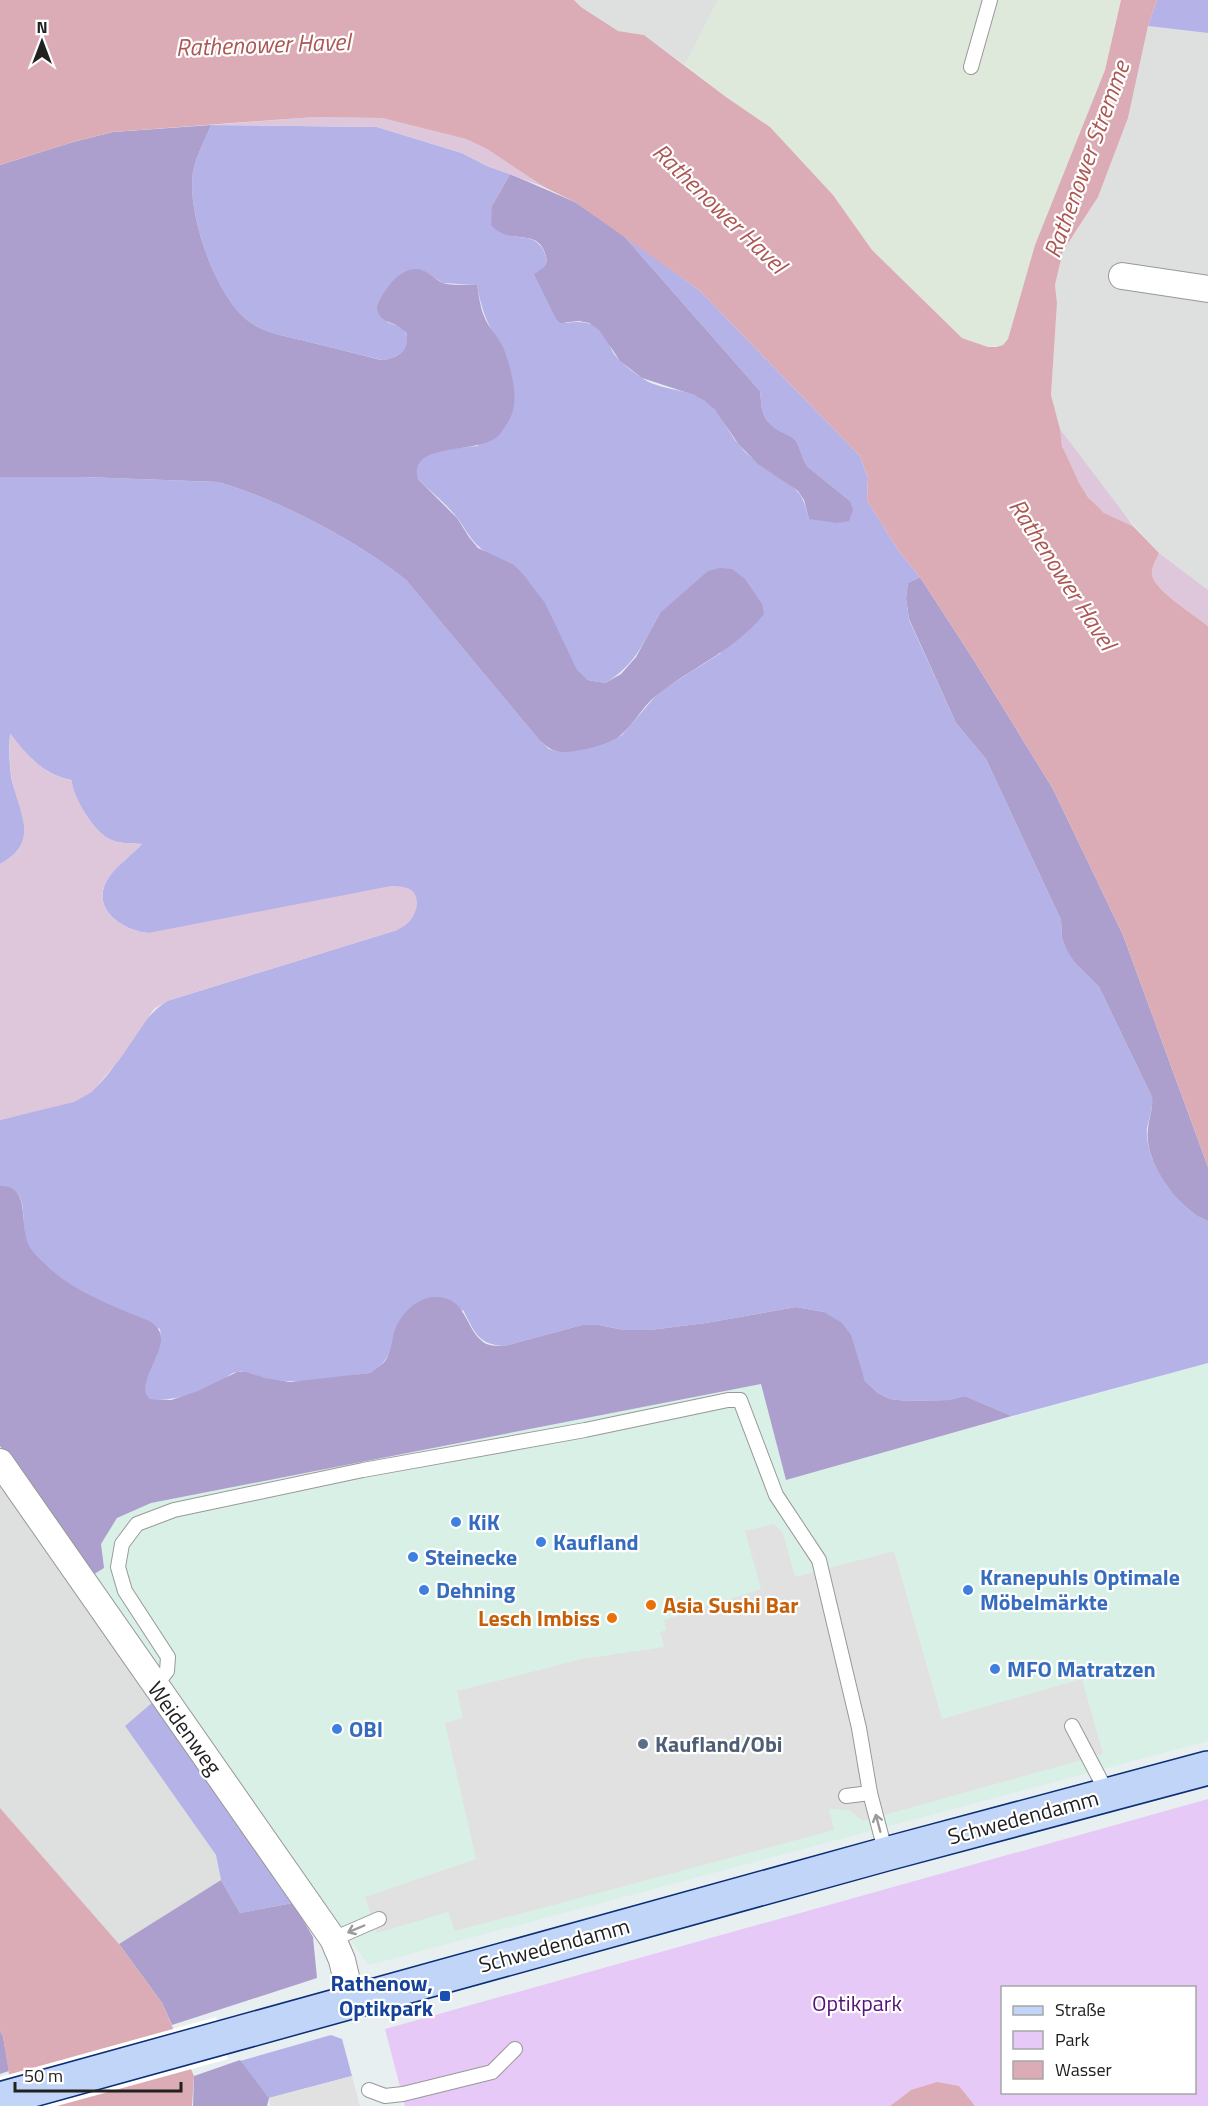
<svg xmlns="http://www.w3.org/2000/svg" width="1208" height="2106" viewBox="0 0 1208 2106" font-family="'Titillium Web',sans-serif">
<rect width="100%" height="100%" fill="#e8eff1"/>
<g fill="#dedfdf">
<path d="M 574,0 L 718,0 L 685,65 L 644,35 L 618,31 L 581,7 Z"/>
<path d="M 1148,26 L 1208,33 L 1208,590 L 1159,553 L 1122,512 L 1060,429 L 1051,395 L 1057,303 L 1055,285 L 1063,251 L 1098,197 L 1128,118 Z"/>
<path d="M 0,1478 L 154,1701 L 125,1726 L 216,1855 L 221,1880 L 119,1944 L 0,1808 Z"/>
</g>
<path fill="#d9f0e7" d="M 1208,1363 L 1208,1741 L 369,1965 L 310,1888 L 91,1576 L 104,1568 L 101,1544 L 117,1518 L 151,1503 L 762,1384 L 786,1479 Z"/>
<path fill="#dee9db" d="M 718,0 L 1121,0 L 1105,70 L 1035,245 L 1008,340 L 1003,345 L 988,347 L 962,338 L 872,250 L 833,195 L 770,127 L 726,97 L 685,65 Z"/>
<g fill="#b5b2e7">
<path d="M 1157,0 L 1208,0 L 1208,33 L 1148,26 Z"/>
<path d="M 211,125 L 377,127 L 462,153 L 487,166 L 510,174 L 492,206 L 515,237 C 534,237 544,243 547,262 L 543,268 L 566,323 C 585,320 598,323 608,341 C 610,345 611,350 614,354 C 620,362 633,372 642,378 C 659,390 684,388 702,399 C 720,409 726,430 739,445 C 755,465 778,473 796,490 C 804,497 806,509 809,519 L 850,501 L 808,467 C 802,459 801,449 796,441 C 791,436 785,434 780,431 C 761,420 762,410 760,391 L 623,235 L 699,290 L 860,456 L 868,478 L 867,500 L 898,550 L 920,577 L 908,583 L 906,598 L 909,620 L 956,723 L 986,759 L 1061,920 L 1062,938 L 1074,962 L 1099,987 L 1152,1097 C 1153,1112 1149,1116 1147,1129 C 1144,1161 1179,1211 1208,1221 L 1208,1363 L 1012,1416 L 965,1396 L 949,1400 L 908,1401 L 890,1399 L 878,1393 L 865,1381 L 859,1365 L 824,1312 L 796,1307 L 706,1323 L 650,1330 L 624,1330 L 599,1325 L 582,1325 L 504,1346 C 478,1345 474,1331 463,1310 L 388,1356 L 379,1368 L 370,1373 C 337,1377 301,1385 268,1379 C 256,1376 245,1369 233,1373 C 229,1375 225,1379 221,1381 C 200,1392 174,1402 150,1399 L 146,1395 C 141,1370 165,1356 160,1329 C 115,1308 67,1291 33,1253 C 14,1230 37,1189 0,1186 L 0,1120 C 16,1116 84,1098 93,1090 C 122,1065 135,1022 167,1001 L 397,930 L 148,933 C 122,930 88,908 109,877 C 117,865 132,855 142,844 C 131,843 118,844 109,839 C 94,832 72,796 71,780 C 44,775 26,755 10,734 C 9,748 9,766 12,781 C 21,813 40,843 0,864 L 0,477 L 85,477 L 218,482 C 277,499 358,541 406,580 L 540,741 L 549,749 L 559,752 L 581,750 L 612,740 L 622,735 L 659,692 L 721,653 L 660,613 C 643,643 635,666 605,683 L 588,680 L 577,671 L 567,652 L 492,556 C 473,545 470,536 458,519 C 447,504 431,492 418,479 C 416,475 414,469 417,465 C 423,451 464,447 478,446 L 501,343 C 486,325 481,307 477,285 L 443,283 L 422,270 L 387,322 C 391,324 397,325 401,328 C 404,329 406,333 407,336 C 411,351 394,359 382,360 C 355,353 328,347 301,340 C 286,336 267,333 253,324 C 217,303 186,212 193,172 C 196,156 205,140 211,125 Z"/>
<path d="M 154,1701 L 293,1903 L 240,1913 L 221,1880 L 216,1855 L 125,1726 Z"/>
<path d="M 331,2035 L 342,2039 L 352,2076 L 269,2098 L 240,2061 Z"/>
</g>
<g fill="#ac9fce">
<path d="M 211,125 C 205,140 196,156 193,172 C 186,212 217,303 253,324 C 267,333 286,336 301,340 C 328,347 355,353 381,360 C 394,359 408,353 407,338 C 407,334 407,333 403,330 C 394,321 377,323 377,306 C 384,290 401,264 422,270 C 430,273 436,280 443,283 C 453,286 466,284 477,285 C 479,295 480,307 484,316 C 488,327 496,334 501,343 C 509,358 518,394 513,410 C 511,419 505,427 500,434 C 483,456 407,440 418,479 L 457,518 L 469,537 L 478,548 L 514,565 L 523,574 L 545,603 L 577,670 L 588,680 L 605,683 L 621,674 L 636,657 L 660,613 L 708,571 L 720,568 L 732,569 L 745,579 L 762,604 L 764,614 C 737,648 696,666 662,691 C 645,702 636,722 621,735 C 609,745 576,753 560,752 C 552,751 546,746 540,741 L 406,580 C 358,541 277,499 218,482 L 85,477 L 0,477 L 0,165 L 73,142 L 113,132 Z"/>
<path d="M 510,174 L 575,202 L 623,235 L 760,391 C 762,410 761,420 780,431 C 785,434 792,436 796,441 C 801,449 802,459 808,467 L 850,501 L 853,510 L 849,521 L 837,523 L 809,519 L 804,500 L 798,491 L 758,464 L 739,445 L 715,410 L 705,401 L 694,395 L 642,378 L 620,361 L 599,330 L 589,323 L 579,321 L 560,323 L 556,319 L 534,274 L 543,268 L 547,262 C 542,223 510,248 491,225 L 492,206 Z"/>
<path d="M 920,577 L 975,662 L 1053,789 L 1123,935 L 1208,1167 L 1208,1221 C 1179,1211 1143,1161 1148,1129 C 1149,1116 1153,1112 1152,1097 L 1099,987 L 1074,962 L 1067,950 L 1062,938 L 1061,920 L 986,759 L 956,723 L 909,619 L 906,598 L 908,583 Z"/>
<path d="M 0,1186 C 33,1185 17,1227 31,1249 C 34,1254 39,1258 44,1263 C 73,1292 111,1305 149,1321 C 180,1338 141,1369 146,1394 L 150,1399 L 171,1400 L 198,1391 L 237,1372 L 247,1372 L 265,1378 L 290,1382 L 370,1373 C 376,1369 383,1365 387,1358 C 392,1349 392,1337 396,1327 C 403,1312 417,1298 434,1297 C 466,1296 464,1326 482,1341 C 487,1346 497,1346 504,1346 L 582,1325 L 599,1325 L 624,1330 L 650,1330 L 706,1323 L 796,1307 L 824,1312 L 842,1323 L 851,1335 L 865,1381 L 878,1393 L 890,1399 L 908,1401 L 949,1400 L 965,1396 L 1012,1416 L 786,1480 L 761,1384 L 151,1503 L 117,1518 L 101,1544 L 104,1568 L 91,1576 L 0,1446 Z"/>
<path d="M 221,1880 L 240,1913 L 293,1903 L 313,1937 L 317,1978 L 172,2025 L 162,2003 L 119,1944 Z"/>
<path d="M 0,2031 L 3,2036 L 9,2071 L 0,2074 Z"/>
<path d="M 240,2060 L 269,2098 L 267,2106 L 193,2106 L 194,2076 Z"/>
</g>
<g fill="#dec6db">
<path d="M 314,117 L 382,118 L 466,139 L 487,149 L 547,188 L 487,166 L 462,153 L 377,127 L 211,125 Z"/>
<path d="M 1060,429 L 1134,527 C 1124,523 1112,519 1104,513 C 1083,496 1060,456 1060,429 Z"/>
<path d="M 1159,553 L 1208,590 L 1208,626 C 1196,616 1155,591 1152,575 C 1151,568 1156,560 1159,553 Z"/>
<path d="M 10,733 C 26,754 43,776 72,780 C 72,796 94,832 109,839 C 119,844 132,843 142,844 C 132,854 118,865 109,877 C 88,908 122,930 148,933 L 391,886 C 405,886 418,888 417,905 C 416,911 413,918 409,922 C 406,925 401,928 397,930 L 167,1001 L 154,1009 L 120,1059 L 92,1092 L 74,1102 L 0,1120 L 0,864 C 41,843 19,813 12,780 C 9,765 10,749 10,733 Z"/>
</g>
<path fill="#e7c9f7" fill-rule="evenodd" d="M 1208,1799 L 1208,2106 L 975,2106 L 974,2104 L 911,2090 L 890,2106 L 405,2106 L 385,2029 ZM 1002,1988 L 1194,1988 L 1194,2092 L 1002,2092 Z"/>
<g fill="#e1e1e1">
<path d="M 774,1524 L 783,1533 L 795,1577 L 894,1551 L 942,1719 L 1082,1679 L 1103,1754 L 863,1821 L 849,1810 L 829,1809 L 834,1830 L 455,1931 L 448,1912 L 377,1933 L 365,1897 L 476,1859 L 445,1723 L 463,1718 L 457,1691 L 582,1659 L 664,1647 L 660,1632 L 666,1630 L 664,1620 L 761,1589 L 745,1531 Z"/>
<path d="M 352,2076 L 360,2106 L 270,2106 L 269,2098 Z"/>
</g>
<g fill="#dcacb6">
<path d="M 0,0 L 574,0 L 581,7 L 618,31 L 644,35 L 726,97 L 770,127 L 833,195 L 872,250 L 962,338 L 988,347 L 996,347 L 1003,345 L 1008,339 L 1035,245 L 1105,70 L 1121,0 L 1157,0 L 1148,26 L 1128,118 L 1098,197 L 1063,251 L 1055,285 L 1057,303 L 1051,395 L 1060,429 L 1062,446 L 1079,483 L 1088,497 L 1104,513 L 1134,527 L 1159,553 C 1156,560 1151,568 1152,575 C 1155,591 1196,616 1208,626 L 1208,1167 L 1123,935 L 1053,789 L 975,662 L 920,577 L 898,550 L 867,500 L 868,478 L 860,456 L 699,290 L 575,202 L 546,188 L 487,149 L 466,139 L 382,118 L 314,117 L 113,132 L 73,142 L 0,165 Z"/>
<path d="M 0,1808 L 119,1944 L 162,2003 L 194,2076 L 192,2106 L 14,2106 L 3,2036 L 0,2031 Z"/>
<path d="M 937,2082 L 959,2086 L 975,2106 L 890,2106 L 911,2090 Z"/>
</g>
<path fill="#fff" d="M 216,2017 L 228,2059 L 57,2106 L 0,2106 L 0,2077 Z"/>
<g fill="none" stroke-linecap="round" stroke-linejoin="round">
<g stroke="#989898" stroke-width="16">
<g id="service">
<path d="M 971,67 L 990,0"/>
<path d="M 155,1686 L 167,1671 L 168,1657 L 125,1591 L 118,1567 L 122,1544 L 137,1524 L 174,1510 L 363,1470 L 585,1430 L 728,1400 L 740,1400 L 776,1495 L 819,1560 L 859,1728 L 870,1793 L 886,1854"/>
<path d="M 1072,1726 L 1101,1781 L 1109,1793"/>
<path d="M 846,1796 L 870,1793"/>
<path d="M 333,1939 L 379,1919"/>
<path d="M 369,2090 L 385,2096 L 403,2094 L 492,2072 L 515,2049"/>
</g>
</g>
<g stroke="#989898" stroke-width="28">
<g id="minor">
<path d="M 1122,276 L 1208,289"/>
<path d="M 0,1462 L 333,1939 L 342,1960 L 352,2002"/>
</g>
</g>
<g stroke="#0b2e75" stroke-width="36">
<path id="secondary" d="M 0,2099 L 886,1854 L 1208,1768"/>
</g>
<use href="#service" stroke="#fff" stroke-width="14"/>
<use href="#minor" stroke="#fff" stroke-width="26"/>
<use href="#secondary" stroke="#c0d5f7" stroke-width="33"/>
</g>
<defs><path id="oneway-shaft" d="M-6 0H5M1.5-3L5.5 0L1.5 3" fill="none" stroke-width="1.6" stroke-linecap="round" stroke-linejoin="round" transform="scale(1.5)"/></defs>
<g stroke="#9b9b9b">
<use href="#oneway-shaft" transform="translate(878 1823) rotate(-105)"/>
<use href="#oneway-shaft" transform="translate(356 1929) rotate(157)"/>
</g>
<g fill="#3f7fe0" stroke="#fff" stroke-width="2">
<circle cx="456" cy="1522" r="6"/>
<circle cx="541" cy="1542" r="6"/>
<circle cx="413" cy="1557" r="6"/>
<circle cx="424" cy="1590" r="6"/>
<circle cx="968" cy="1590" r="6"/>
<circle cx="995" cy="1669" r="6"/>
<circle cx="337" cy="1729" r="6"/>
</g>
<g fill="#e8710a" stroke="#fff" stroke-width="2">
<circle cx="651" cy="1605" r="6"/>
<circle cx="612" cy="1618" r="6"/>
</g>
<circle fill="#5c6f8a" stroke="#fff" stroke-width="2" cx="643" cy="1744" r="6"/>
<rect fill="#1a4fb4" stroke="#fff" stroke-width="2" x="439" y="1990" width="12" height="12" rx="3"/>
<g text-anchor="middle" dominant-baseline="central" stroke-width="4.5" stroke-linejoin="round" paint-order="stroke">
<g font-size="22" font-weight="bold" fill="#366cbe" stroke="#fff" text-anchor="start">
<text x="468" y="1522">KiK</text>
<text x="553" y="1542">Kaufland</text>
<text x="425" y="1557">Steinecke</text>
<text x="980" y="1577">Kranepuhls Optimale<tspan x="980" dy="25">Möbelmärkte</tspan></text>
<text x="436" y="1590">Dehning</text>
<text x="1007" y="1669">MFO Matratzen</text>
<text x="349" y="1729">OBI</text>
</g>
<g font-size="22" font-weight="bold" fill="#c56008" stroke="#fff" text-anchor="start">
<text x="663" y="1605">Asia Sushi Bar</text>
<text x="600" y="1618" text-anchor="end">Lesch Imbiss</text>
</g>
<g font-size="22" fill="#212121" stroke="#fff">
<text transform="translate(185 1728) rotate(54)">Weidenweg</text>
<text transform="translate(1023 1817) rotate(-15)">Schwedendamm</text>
<text transform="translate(554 1945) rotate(-15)">Schwedendamm</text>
</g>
<g font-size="22" font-weight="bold" fill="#4e5e75" stroke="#fff" text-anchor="start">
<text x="655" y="1744">Kaufland/Obi</text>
</g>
<g font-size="22" font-weight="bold" fill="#164399" stroke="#fff" text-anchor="end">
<text x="433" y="1983">Rathenow,<tspan x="433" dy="25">Optikpark</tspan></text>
</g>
<g font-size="22" fill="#56127c" stroke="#fff">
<text x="857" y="2003">Optikpark</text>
</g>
<g font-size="24" font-style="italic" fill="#ac5752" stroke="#fff">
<text transform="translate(263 44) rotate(-2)">Rathenower Havel</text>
<text transform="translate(1086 159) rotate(-70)">Rathenower Stremme</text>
<text transform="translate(720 208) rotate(44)">Rathenower Havel</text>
<text transform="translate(1063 574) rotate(57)">Rathenower Havel</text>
</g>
</g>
<rect x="1001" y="1986" width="195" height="108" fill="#ffffff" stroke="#a6a6a6" stroke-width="1.5"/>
<rect x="1013" y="2006" width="30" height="9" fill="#c0d5f7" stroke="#a6a6a6" stroke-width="1.5"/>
<text x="1055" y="2016" font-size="18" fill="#212121">Straße</text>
<rect x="1013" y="2031" width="30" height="18" fill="#e7c9f7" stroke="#a6a6a6" stroke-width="1.5"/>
<text x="1055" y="2046" font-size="18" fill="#212121">Park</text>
<rect x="1013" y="2061" width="30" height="18" fill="#dcacb6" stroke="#a6a6a6" stroke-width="1.5"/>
<text x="1055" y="2076" font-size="18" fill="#212121">Wasser</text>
<g transform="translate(42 42)" stroke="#ffffff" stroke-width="4.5" paint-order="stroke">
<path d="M0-4.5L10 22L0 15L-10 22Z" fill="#212121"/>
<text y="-9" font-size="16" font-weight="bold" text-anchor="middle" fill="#212121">N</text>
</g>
<path d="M15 2082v9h166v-9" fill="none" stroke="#212121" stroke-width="3"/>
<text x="24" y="2082" font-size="18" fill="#212121" stroke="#ffffff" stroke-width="4.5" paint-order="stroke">50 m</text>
</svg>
